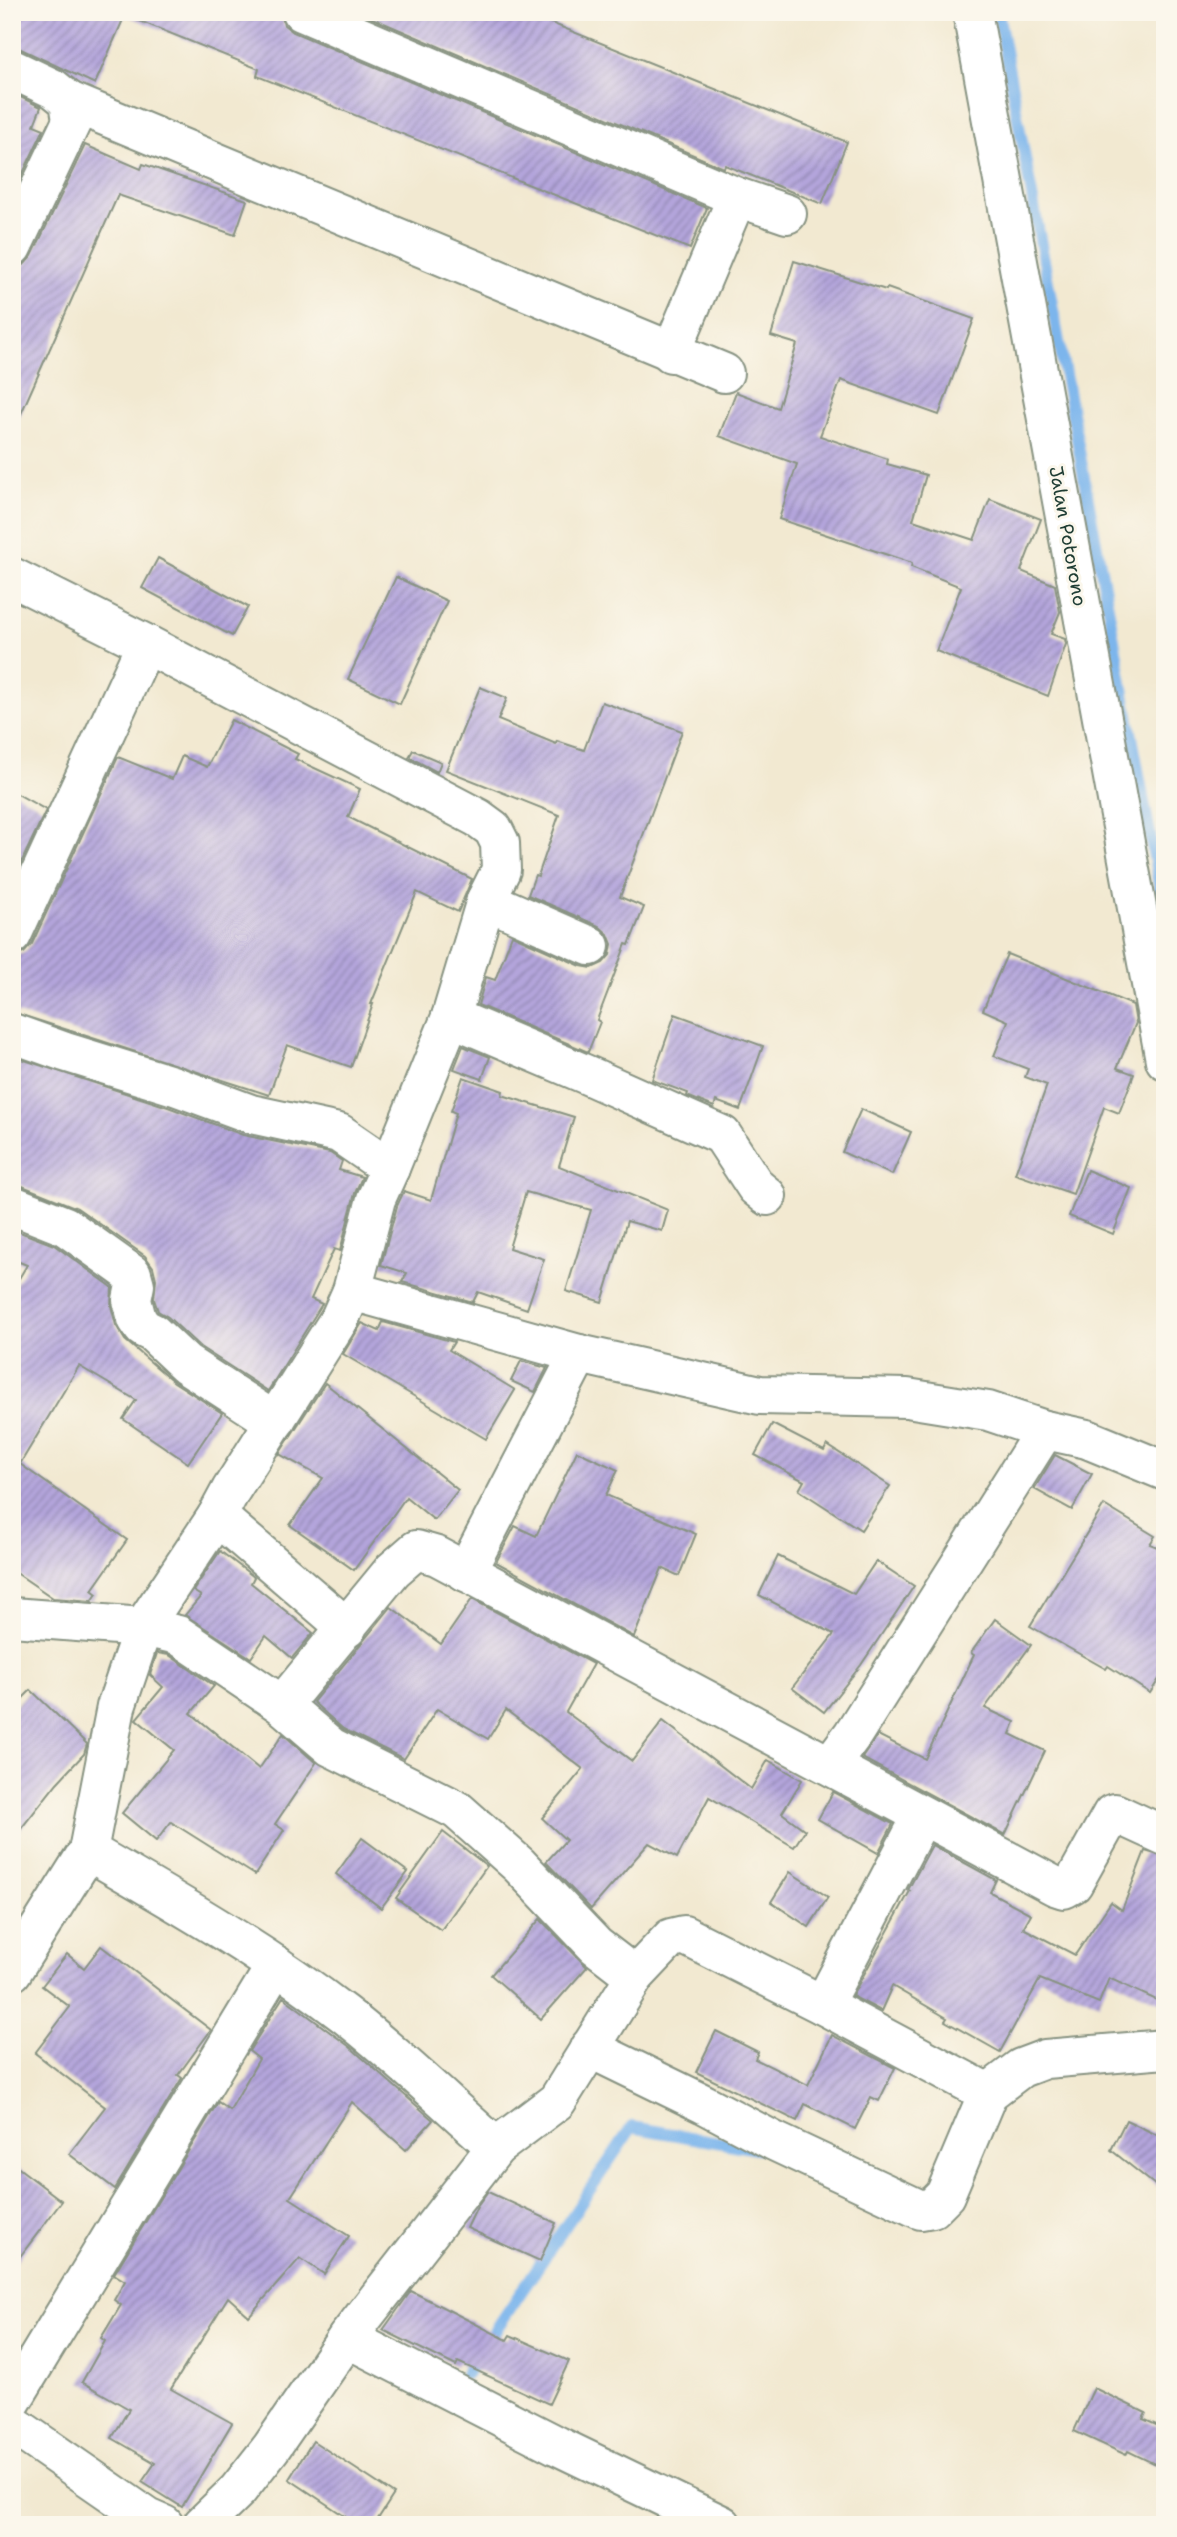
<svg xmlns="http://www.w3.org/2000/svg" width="1177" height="2537" viewBox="0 0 1177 2537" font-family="'Shantell Sans',sans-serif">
<defs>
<pattern id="building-hatch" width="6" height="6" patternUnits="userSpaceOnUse" patternTransform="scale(1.75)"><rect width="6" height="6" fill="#b4a5dc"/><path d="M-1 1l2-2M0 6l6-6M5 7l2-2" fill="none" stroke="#9288b3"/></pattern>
</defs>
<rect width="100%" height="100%" fill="#fbf7ec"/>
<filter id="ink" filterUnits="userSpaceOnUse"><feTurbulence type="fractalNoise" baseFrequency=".0143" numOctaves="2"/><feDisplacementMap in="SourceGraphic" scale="14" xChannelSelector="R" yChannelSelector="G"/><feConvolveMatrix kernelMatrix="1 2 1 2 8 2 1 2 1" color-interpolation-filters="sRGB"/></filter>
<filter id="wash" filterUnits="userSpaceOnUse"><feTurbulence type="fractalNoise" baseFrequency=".00686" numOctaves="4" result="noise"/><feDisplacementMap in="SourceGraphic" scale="28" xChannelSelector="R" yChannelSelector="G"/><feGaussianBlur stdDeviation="1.57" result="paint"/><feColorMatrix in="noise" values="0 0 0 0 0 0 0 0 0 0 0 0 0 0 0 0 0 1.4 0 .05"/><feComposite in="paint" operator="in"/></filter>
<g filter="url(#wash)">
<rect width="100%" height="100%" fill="#f2e9d1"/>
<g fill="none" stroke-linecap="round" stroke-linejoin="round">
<g stroke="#7bb5ec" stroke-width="12">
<path d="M 998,12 L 1165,916"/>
<path d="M 466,2374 L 632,2127 L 757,2149"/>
</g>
</g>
<g id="blocks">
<g fill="url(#building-hatch)">
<path d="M 12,12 L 281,12 L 284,25 L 293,32 L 707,208 L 690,249 L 257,76 L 259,69 L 125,15 L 95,84 L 21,49 L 12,47 Z"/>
<path d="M 358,12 L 524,12 L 847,142 L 822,204 L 725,165 L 724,168 Z"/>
<path d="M 12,93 L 41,107 L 34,125 L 44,129 L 12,196 Z"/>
<path d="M 85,145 L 141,169 L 143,164 L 247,200 L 235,235 L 118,195 L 12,434 L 12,269 L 24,265 L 32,256 Z"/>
<path d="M 794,261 L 886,290 L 887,288 L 974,319 L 939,415 L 841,380 L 820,436 L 888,459 L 887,464 L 926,475 L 913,520 L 974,540 L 990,499 L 1041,519 L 1021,571 L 1055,585 L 1060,612 L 1051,634 L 1065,639 L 1066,644 L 1048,696 L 936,651 L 961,587 L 911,567 L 912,563 L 779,519 L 797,464 L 719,436 L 736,392 L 778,408 L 797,344 L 771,336 Z"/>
<path d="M 158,558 L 248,607 L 232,636 L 142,588 Z"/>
<path d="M 396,577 L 447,601 L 400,704 L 348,679 Z"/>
<path d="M 480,687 L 507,698 L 498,720 L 556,744 L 557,741 L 584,750 L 602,702 L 682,731 L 620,897 L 644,907 L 629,945 L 626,944 L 597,1020 L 600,1022 L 588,1052 L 478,1005 L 486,977 L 495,980 L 512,935 L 581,966 L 592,968 L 603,963 L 610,955 L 612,944 L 608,934 L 599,926 L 528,895 L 535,875 L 538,876 L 559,815 L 446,770 Z"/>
<path d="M 231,720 L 298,754 L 295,759 L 360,789 L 348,817 L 472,879 L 458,912 L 417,892 L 371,1004 L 373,1004 L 351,1067 L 287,1045 L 269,1095 L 12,1012 L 12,957 L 24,953 L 32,944 L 118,757 L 172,779 L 182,756 L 207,767 Z"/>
<path d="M 413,750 L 441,762 L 437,772 L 409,757 Z"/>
<path d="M 12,791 L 46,810 L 12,882 Z"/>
<path d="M 1007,954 L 1133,1005 L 1136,1023 L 1117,1068 L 1134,1074 L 1119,1113 L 1104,1107 L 1073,1194 L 1015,1174 L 1047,1085 L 1025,1077 L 1028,1069 L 994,1056 L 1008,1021 L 983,1010 Z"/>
<path d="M 675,1014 L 763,1046 L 740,1110 L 716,1101 L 714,1107 L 687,1096 L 688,1093 L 652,1080 Z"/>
<path d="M 463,1046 L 490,1057 L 482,1079 L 454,1069 Z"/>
<path d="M 12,1056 L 168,1107 L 243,1135 L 330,1153 L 342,1161 L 339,1170 L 362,1177 L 355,1193 L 340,1251 L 334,1249 L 311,1299 L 322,1304 L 268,1391 L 200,1347 L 168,1317 L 158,1311 L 154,1299 L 156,1279 L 153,1267 L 145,1256 L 77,1208 L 20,1185 L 12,1184 Z"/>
<path d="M 463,1077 L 503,1091 L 502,1095 L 574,1117 L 559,1166 L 668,1210 L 662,1231 L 627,1221 L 602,1302 L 566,1291 L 591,1210 L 526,1192 L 509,1248 L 544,1259 L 527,1309 L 478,1292 L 473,1302 L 402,1282 L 407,1273 L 381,1265 L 397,1206 L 404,1191 L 431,1200 L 456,1113 L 451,1111 Z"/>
<path d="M 861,1109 L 911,1132 L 892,1175 L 842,1152 Z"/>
<path d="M 1087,1170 L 1131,1188 L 1113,1234 L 1069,1216 Z"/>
<path d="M 12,1229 L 54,1245 L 112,1287 L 111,1306 L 116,1325 L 125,1340 L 174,1382 L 222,1413 L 188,1463 L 123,1419 L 136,1400 L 79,1366 L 20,1464 L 127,1540 L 92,1590 L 97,1594 L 92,1601 L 53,1598 L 12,1570 L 12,1290 L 27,1265 L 12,1259 Z"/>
<path d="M 383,1322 L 454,1342 L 449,1350 L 515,1390 L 486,1439 L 343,1354 L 362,1323 L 379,1331 Z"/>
<path d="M 521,1361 L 547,1368 L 535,1392 L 511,1381 Z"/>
<path d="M 325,1383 L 458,1490 L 434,1520 L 406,1497 L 354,1570 L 290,1525 L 323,1478 L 279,1454 Z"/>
<path d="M 772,1424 L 824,1451 L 827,1445 L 890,1486 L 861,1530 L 799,1490 L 804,1481 L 755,1455 Z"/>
<path d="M 577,1451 L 618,1470 L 606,1495 L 696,1534 L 679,1576 L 662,1568 L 634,1637 L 496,1562 L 515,1526 L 536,1536 Z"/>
<path d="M 1055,1455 L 1092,1474 L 1072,1510 L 1034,1489 Z"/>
<path d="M 1104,1505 L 1155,1536 L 1150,1544 L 1165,1550 L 1165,1670 L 1150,1693 L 1108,1666 L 1106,1669 L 1030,1626 Z"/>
<path d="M 220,1551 L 254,1577 L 251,1583 L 313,1633 L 292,1658 L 266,1636 L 251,1658 L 185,1615 L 201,1596 L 193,1591 Z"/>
<path d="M 778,1556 L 854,1594 L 876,1561 L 914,1586 L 861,1665 L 824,1712 L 792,1688 L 834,1634 L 759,1595 Z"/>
<path d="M 472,1599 L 593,1664 L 566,1712 L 632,1761 L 663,1721 L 751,1789 L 768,1760 L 802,1780 L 782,1813 L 805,1830 L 794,1847 L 709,1797 L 677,1858 L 649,1843 L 591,1909 L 546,1862 L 566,1840 L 542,1818 L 583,1769 L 506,1710 L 488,1739 L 437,1709 L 404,1759 L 343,1729 L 313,1702 L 391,1607 L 441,1644 Z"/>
<path d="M 995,1619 L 1031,1645 L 985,1708 L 1015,1722 L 1010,1734 L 1045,1751 L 1005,1835 L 862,1758 L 878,1735 L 925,1759 L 974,1655 L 971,1653 Z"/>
<path d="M 157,1653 L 169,1655 L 214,1686 L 191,1713 L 259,1769 L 283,1734 L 316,1763 L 275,1824 L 284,1830 L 255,1875 L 171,1822 L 156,1841 L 122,1813 L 174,1750 L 136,1719 L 163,1687 L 150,1675 Z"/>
<path d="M 31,1690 L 87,1744 L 84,1754 L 57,1783 L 12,1840 L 12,1709 Z"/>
<path d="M 833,1792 L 893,1824 L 878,1853 L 818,1819 Z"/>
<path d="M 443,1832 L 487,1866 L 441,1930 L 396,1898 Z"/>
<path d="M 362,1838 L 408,1872 L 381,1908 L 336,1874 Z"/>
<path d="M 932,1845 L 996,1880 L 990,1892 L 1031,1914 L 1023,1928 L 1075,1955 L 1111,1902 L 1122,1910 L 1145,1851 L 1165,1857 L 1165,2004 L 1109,1978 L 1099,2003 L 1040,1979 L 1000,2052 L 945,2021 L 947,2018 L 892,1986 L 881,2011 L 852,1996 L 910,1891 L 908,1890 Z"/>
<path d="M 790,1872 L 828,1897 L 809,1927 L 771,1902 Z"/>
<path d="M 540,1919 L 587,1967 L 541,2019 L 491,1975 Z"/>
<path d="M 101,1946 L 211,2030 L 178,2075 L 182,2078 L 115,2189 L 69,2154 L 105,2107 L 35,2053 L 70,2007 L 42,1986 L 67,1954 L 84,1968 Z"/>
<path d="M 283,1997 L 350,2047 L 433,2120 L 406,2150 L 352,2102 L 290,2198 L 349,2236 L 324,2274 L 300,2258 L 249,2316 L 228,2297 L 171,2389 L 232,2423 L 182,2507 L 142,2482 L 155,2463 L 112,2438 L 129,2409 L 82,2382 L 105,2341 L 101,2338 L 121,2305 L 114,2300 L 125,2281 L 114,2274 L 218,2102 L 230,2110 L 259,2059 L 249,2051 Z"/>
<path d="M 716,2031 L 758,2052 L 755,2059 L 808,2085 L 832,2035 L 895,2068 L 879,2101 L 871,2097 L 855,2129 L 805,2104 L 797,2121 L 696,2072 Z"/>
<path d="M 1126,2120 L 1165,2139 L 1165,2193 L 1111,2150 Z"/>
<path d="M 12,2163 L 62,2201 L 12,2267 Z"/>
<path d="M 488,2192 L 556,2223 L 540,2261 L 467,2228 L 477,2207 Z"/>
<path d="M 411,2291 L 507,2340 L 510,2335 L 569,2361 L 549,2404 L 458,2362 L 456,2366 L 383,2330 Z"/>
<path d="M 1094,2388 L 1146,2413 L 1143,2419 L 1165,2429 L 1165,2469 L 1128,2451 L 1126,2455 L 1074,2431 Z"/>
<path d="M 313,2441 L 394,2494 L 374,2525 L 358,2525 L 289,2479 Z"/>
</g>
</g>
</g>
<g filter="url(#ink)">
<use href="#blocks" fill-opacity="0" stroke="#889382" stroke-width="2"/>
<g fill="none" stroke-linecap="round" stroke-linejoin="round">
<g stroke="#889382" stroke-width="42">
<g id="minor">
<path d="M 302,12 L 737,197 L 787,214"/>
<path d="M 972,12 L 1165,1060"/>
<path d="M 12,69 L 54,89 L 69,101 L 72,121 L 12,247"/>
<path d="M 69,101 L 724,373"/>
<path d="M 671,353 L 737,197"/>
<path d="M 12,577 L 146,644 L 478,818 L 493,829 L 500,843 L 501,870 L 486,900 L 451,1017 L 390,1168 L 376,1199 L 352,1291 L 340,1318 L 231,1490 L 217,1516 L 143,1627 L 116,1707 L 88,1851 L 12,1972"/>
<path d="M 486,900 L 590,946"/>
<path d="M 12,935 L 146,644"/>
<path d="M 451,1017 L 585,1074 L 722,1135 L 756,1187 L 767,1196"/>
<path d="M 12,1033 L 65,1052 L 175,1086 L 251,1114 L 339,1133 L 390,1168"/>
<path d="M 12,1205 L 65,1226 L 132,1274 L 135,1285 L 132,1300 L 137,1319 L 143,1328 L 153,1333 L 186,1364 L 263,1414 L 276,1420"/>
<path d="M 352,1291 L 579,1354 L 760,1395 L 907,1398 L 988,1411 L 1045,1430 L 1087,1439 L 1165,1471"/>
<path d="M 217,1516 L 347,1628"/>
<path d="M 466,1572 L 579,1354"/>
<path d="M 12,1617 L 143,1627 L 178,1635 L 282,1705 L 331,1747 L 457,1810 L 519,1865 L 596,1946 L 635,1976 L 557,2101 L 496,2147 L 347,2338 L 271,2448 L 238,2490 L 202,2525"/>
<path d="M 282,1705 L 393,1570 L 416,1550 L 437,1556 L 1055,1886 L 1064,1889 L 1073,1884 L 1112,1814 L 1115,1813 L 1165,1836"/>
<path d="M 830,1765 L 853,1734 L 1045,1430"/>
<path d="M 88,1851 C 176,1902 263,1952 344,2014 C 397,2055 446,2103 496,2147"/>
<path d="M 635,1976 L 671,1938 L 684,1935 L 823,2005 L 988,2093"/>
<path d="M 823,2005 L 922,1816"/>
<path d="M 589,2048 L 704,2104 L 774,2141 L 921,2210 L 932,2208 L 945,2195 L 988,2093 L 1021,2068 L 1045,2059 L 1165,2049"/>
<path d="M 347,2338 L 558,2446 L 722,2525"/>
<path d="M 12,2401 L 276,1965"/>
<path d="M 12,2424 L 148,2518 L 164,2525"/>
</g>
</g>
<use href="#minor" stroke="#fff" stroke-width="38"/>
</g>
</g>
<g text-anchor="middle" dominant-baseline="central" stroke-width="6" stroke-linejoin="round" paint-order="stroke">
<g font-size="19" fill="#1f3d34" stroke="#fbf7ec">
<text transform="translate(1068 536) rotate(80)">Jalan Potorono</text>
</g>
</g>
<rect width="1177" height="2537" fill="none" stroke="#fbf7ec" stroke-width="42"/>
</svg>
